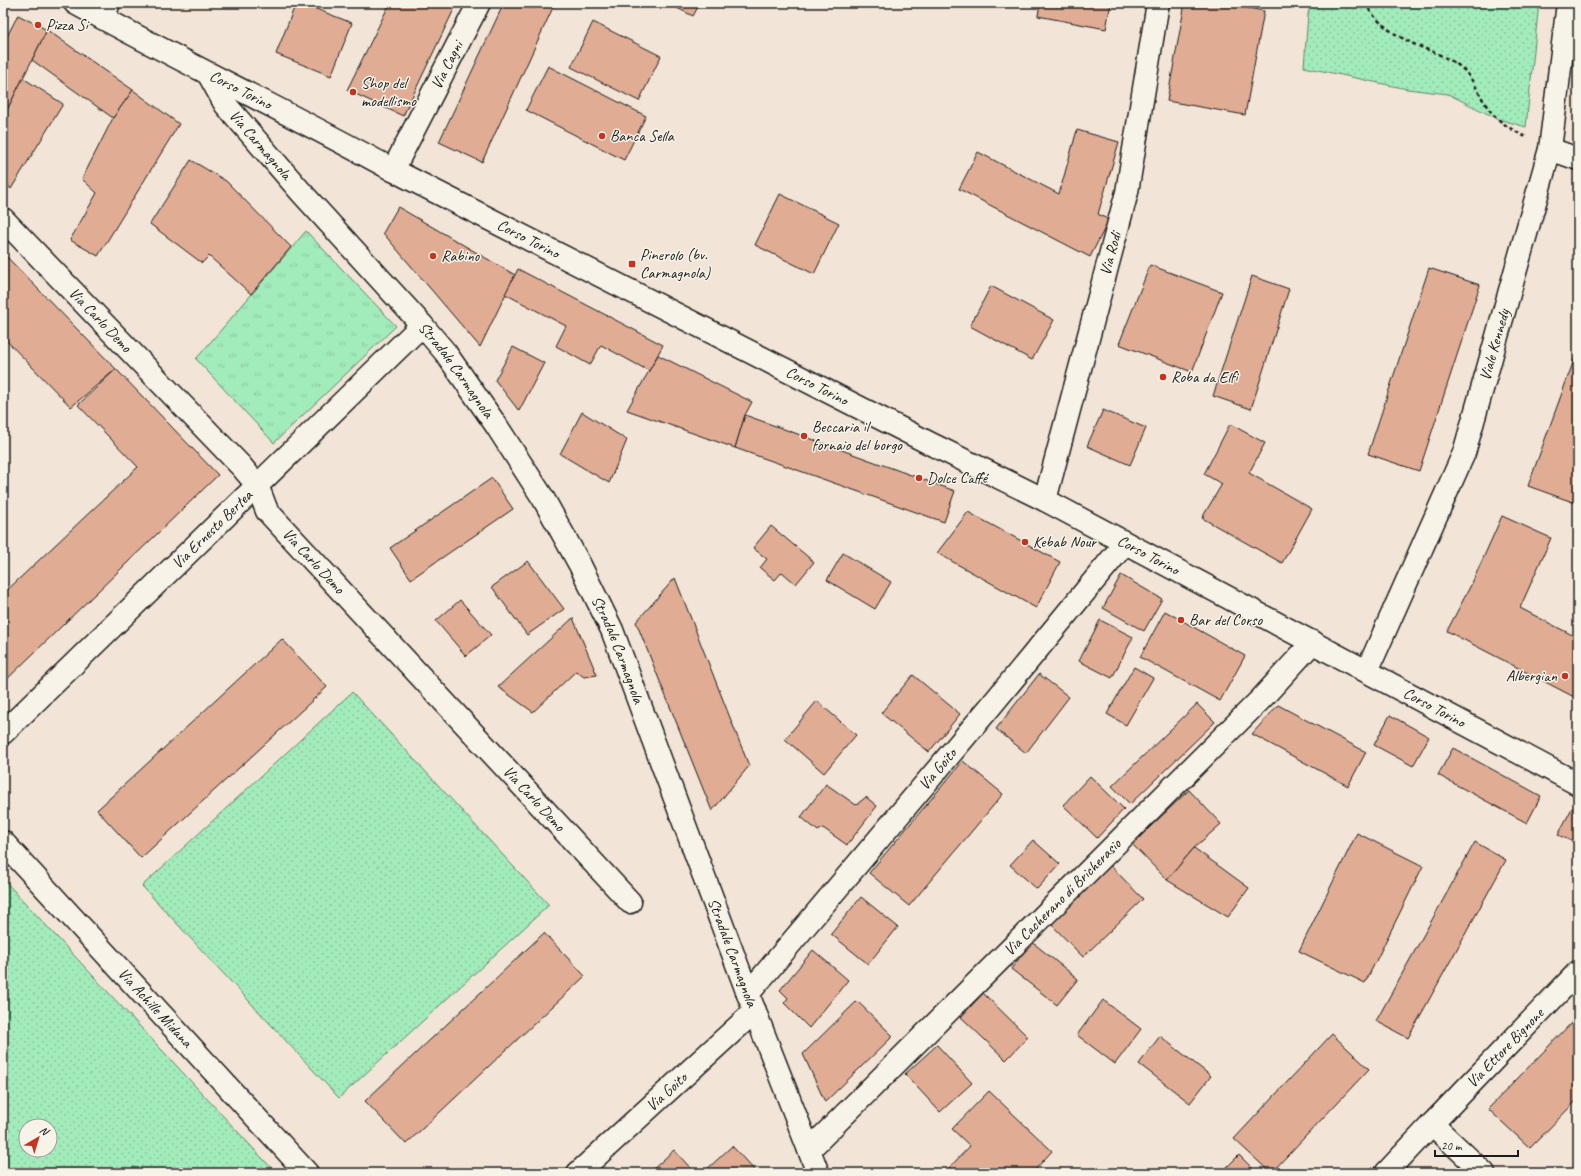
<svg xmlns="http://www.w3.org/2000/svg" width="1581" height="1176" viewBox="0 0 1581 1176" font-family="Caveat,sans-serif">
<defs>
<pattern id="grass-tufts" width="24" height="20" patternUnits="userSpaceOnUse"><rect width="24" height="20" fill="#a2ebba"/><path d="M3 7l-1-3M5 7V3M7 7l1-3M15 17l-1-3M17 17v-4M19 17l1-3" fill="none" stroke="#8bc99f"/></pattern>
<pattern id="park-dots" width="8" height="8" patternUnits="userSpaceOnUse"><rect width="8" height="8" fill="#a2ebba"/><path d="M2 2h.1M6 6h.1" fill="none" stroke="#8bc99f" stroke-width="1.8" stroke-linecap="round"/></pattern>
</defs>
<rect width="100%" height="100%" fill="#f2e5d7"/>
<filter id="ink" filterUnits="userSpaceOnUse"><feTurbulence type="fractalNoise" baseFrequency=".025" numOctaves="2"/><feDisplacementMap in="SourceGraphic" scale="8" xChannelSelector="R" yChannelSelector="G"/><feConvolveMatrix kernelMatrix="1 2 1 2 8 2 1 2 1" color-interpolation-filters="sRGB"/></filter>
<g filter="url(#ink)">
<path fill="url(#grass-tufts)" stroke="#5f846b" d="M 306,231 L 396,326 L 274,443 L 196,359 Z"/>
<g fill="url(#park-dots)" stroke="#5f846b" fill-rule="evenodd">
<path d="M 1311,3 L 1539,3 L 1526,127 L 1498,119 L 1448,94 L 1407,89 L 1304,67 L 1308,14 Z"/>
<path d="M 352,692 L 549,905 L 339,1098 L 142,886 Z"/>
<path d="M 3,879 L 276,1173 L 3,1173 ZM 26,1126 L 50,1126 L 50,1150 L 26,1150 Z"/>
</g>
<g fill="#e0ad94" stroke="#1c1c1c">
<path d="M 296,3 L 301,3 L 352,23 L 331,76 L 276,54 Z"/>
<path d="M 390,3 L 457,3 L 403,116 L 347,90 Z"/>
<path d="M 504,3 L 555,3 L 482,162 L 439,142 Z"/>
<path d="M 667,3 L 700,3 L 693,16 Z"/>
<path d="M 1040,3 L 1111,3 L 1106,29 L 1038,16 Z"/>
<path d="M 1185,3 L 1221,3 L 1264,11 L 1245,115 L 1167,101 Z"/>
<path d="M 18,15 L 47,30 L 3,118 L 3,44 Z"/>
<path d="M 593,22 L 661,56 L 639,101 L 571,67 Z"/>
<path d="M 47,30 L 133,90 L 113,118 L 32,60 Z"/>
<path d="M 548,66 L 646,116 L 624,160 L 526,110 Z"/>
<path d="M 23,78 L 63,104 L 11,189 L 3,180 L 3,118 Z"/>
<path d="M 133,90 L 179,124 L 98,256 L 70,240 L 97,193 L 82,179 L 113,118 Z"/>
<path d="M 1077,130 L 1119,142 L 1098,214 L 1109,220 L 1090,257 L 959,189 L 978,152 L 1059,194 Z"/>
<path d="M 191,160 L 226,181 L 291,247 L 251,294 L 209,256 L 202,263 L 150,224 Z"/>
<path d="M 780,194 L 839,223 L 814,274 L 755,245 Z"/>
<path d="M 398,207 L 515,275 L 480,347 L 383,233 Z"/>
<path d="M 3,253 L 116,369 L 71,407 L 3,337 Z"/>
<path d="M 1150,265 L 1222,292 L 1192,372 L 1119,344 Z"/>
<path d="M 1429,268 L 1480,285 L 1419,471 L 1368,454 Z"/>
<path d="M 518,269 L 663,345 L 649,371 L 601,345 L 590,365 L 556,346 L 566,326 L 505,294 Z"/>
<path d="M 1252,276 L 1289,289 L 1251,409 L 1213,396 Z"/>
<path d="M 991,286 L 1054,320 L 1032,360 L 970,326 Z"/>
<path d="M 513,347 L 544,363 L 519,411 L 495,380 Z"/>
<path d="M 1578,349 L 1578,504 L 1528,486 Z"/>
<path d="M 658,355 L 752,402 L 745,415 L 735,448 L 627,410 Z"/>
<path d="M 116,369 L 218,475 L 3,683 L 3,594 L 138,467 L 78,405 Z"/>
<path d="M 1103,410 L 1146,428 L 1130,465 L 1087,446 Z"/>
<path d="M 582,412 L 627,440 L 609,483 L 560,454 Z"/>
<path d="M 745,415 L 955,491 L 944,522 L 735,448 Z"/>
<path d="M 1230,424 L 1265,443 L 1249,473 L 1312,509 L 1282,563 L 1202,518 L 1222,484 L 1204,474 Z"/>
<path d="M 492,478 L 513,509 L 411,579 L 390,548 Z"/>
<path d="M 968,512 L 1060,562 L 1036,608 L 937,553 Z"/>
<path d="M 1502,516 L 1551,538 L 1520,608 L 1578,638 L 1578,699 L 1447,631 L 1472,583 Z"/>
<path d="M 771,526 L 814,562 L 796,584 L 782,572 L 775,580 L 760,568 L 767,559 L 753,548 Z"/>
<path d="M 843,553 L 891,582 L 875,609 L 827,580 Z"/>
<path d="M 528,561 L 564,609 L 527,635 L 492,587 Z"/>
<path d="M 1121,575 L 1162,599 L 1144,631 L 1103,608 Z"/>
<path d="M 675,578 L 749,766 L 712,811 L 636,622 Z"/>
<path d="M 460,600 L 491,635 L 466,656 L 436,621 Z"/>
<path d="M 1165,611 L 1245,656 L 1220,701 L 1140,657 Z"/>
<path d="M 573,618 L 597,675 L 584,677 L 576,671 L 533,712 L 498,687 Z"/>
<path d="M 1100,620 L 1133,637 L 1112,678 L 1079,661 Z"/>
<path d="M 282,639 L 327,687 L 141,858 L 97,810 Z"/>
<path d="M 1134,667 L 1153,678 L 1126,725 L 1107,714 Z"/>
<path d="M 1039,674 L 1069,697 L 1026,753 L 996,729 Z"/>
<path d="M 913,675 L 960,714 L 929,752 L 881,713 Z"/>
<path d="M 817,701 L 856,735 L 824,773 L 785,739 Z"/>
<path d="M 1197,704 L 1215,722 L 1130,804 L 1112,786 Z"/>
<path d="M 1278,705 L 1366,752 L 1348,786 L 1252,734 Z"/>
<path d="M 1390,715 L 1429,737 L 1413,766 L 1374,745 Z"/>
<path d="M 1453,748 L 1541,796 L 1527,823 L 1438,775 Z"/>
<path d="M 963,761 L 1003,794 L 909,906 L 869,873 Z"/>
<path d="M 1090,776 L 1124,809 L 1097,838 L 1063,805 Z"/>
<path d="M 826,784 L 856,805 L 866,797 L 877,806 L 847,845 L 823,828 L 818,831 L 801,817 Z"/>
<path d="M 1189,790 L 1221,824 L 1194,848 L 1167,880 L 1132,844 Z"/>
<path d="M 1572,808 L 1578,811 L 1578,844 L 1558,835 Z"/>
<path d="M 1357,833 L 1423,866 L 1365,983 L 1299,951 Z"/>
<path d="M 1033,840 L 1060,864 L 1037,889 L 1010,865 Z"/>
<path d="M 1475,842 L 1506,860 L 1408,1038 L 1376,1021 Z"/>
<path d="M 1194,848 L 1249,888 L 1228,917 L 1167,880 Z"/>
<path d="M 1108,863 L 1143,899 L 1083,957 L 1048,921 Z"/>
<path d="M 861,897 L 898,927 L 868,964 L 831,934 Z"/>
<path d="M 544,933 L 585,976 L 406,1144 L 365,1101 Z"/>
<path d="M 1032,942 L 1078,979 L 1057,1005 L 1011,969 Z"/>
<path d="M 813,950 L 848,980 L 809,1028 L 784,1003 L 788,998 L 780,990 Z"/>
<path d="M 983,993 L 1028,1037 L 1006,1060 L 961,1017 Z"/>
<path d="M 1103,1000 L 1141,1029 L 1115,1064 L 1077,1035 Z"/>
<path d="M 857,1001 L 893,1036 L 825,1102 L 803,1054 Z"/>
<path d="M 1578,1016 L 1578,1099 L 1530,1148 L 1488,1109 Z"/>
<path d="M 1332,1034 L 1369,1069 L 1271,1173 L 1234,1139 Z"/>
<path d="M 1160,1036 L 1211,1076 L 1190,1103 L 1139,1064 Z"/>
<path d="M 937,1045 L 972,1083 L 940,1112 L 905,1074 Z"/>
<path d="M 989,1091 L 1052,1151 L 1032,1173 L 948,1173 L 946,1171 L 970,1146 L 952,1129 Z"/>
<path d="M 732,1146 L 757,1173 L 703,1173 Z"/>
<path d="M 674,1150 L 695,1173 L 649,1173 Z"/>
<path d="M 1239,1155 L 1257,1173 L 1221,1173 Z"/>
</g>
<g fill="none" stroke-linecap="round" stroke-linejoin="round">
<g stroke="#1c1c1c" stroke-width="25">
<g id="street">
<path d="M 103,18 L 109,3"/>
<path d="M 1550,149 L 1578,159"/>
<path id="s1" d="M 393,170 L 479,3"/>
<path id="s2" d="M 3,219 L 241,466 L 257,485 L 267,511 L 630,902"/>
<path id="s3" d="M 1045,500 L 1127,192 L 1158,3"/>
<path id="s4" d="M 1367,671 L 1464,453 L 1550,149 L 1568,3"/>
<path id="s5" d="M 3,733 L 422,325"/>
<path id="s6" d="M 3,842 L 307,1173"/>
<path id="s7" d="M 748,994 L 990,707 L 1125,543"/>
<path id="s8" d="M 809,1150 L 1262,698 L 1313,642"/>
<path id="s9" d="M 578,1173 L 755,1011"/>
<path d="M 1386,1173 L 1432,1124"/>
<path id="s10" d="M 1484,1173 L 1432,1124 L 1578,972"/>
</g>
</g>
<g stroke="#1c1c1c" stroke-width="25">
<g id="secondary">
<path id="s11" d="M 75,3 C 180,61 288,112 393,170 L 931,444 L 1045,500 L 1578,784"/>
<path id="s12" d="M 209,75 L 225,104 L 301,192 L 422,325 L 445,352 L 496,425 L 543,498 L 580,565 L 612,630 L 748,994 L 818,1173"/>
</g>
</g>
<path stroke="#1c1c1c" stroke-width="2.5" stroke-dasharray="4 3" stroke-linecap="butt" d="M 1365,3 C 1376,23 1396,36 1416,45 C 1432,52 1449,57 1463,69 C 1474,80 1479,95 1488,108 C 1497,121 1512,130 1526,137"/>
<use href="#street" stroke="#f7f3e8" stroke-width="22"/>
<use href="#secondary" stroke="#f7f3e8" stroke-width="22"/>
</g>
</g>
<g fill="#c8321e" stroke="#f7f3e8" stroke-width="1.5">
<circle cx="38" cy="25" r="4"/>
<circle cx="353" cy="92" r="4"/>
<circle cx="602" cy="136" r="4"/>
<circle cx="433" cy="256" r="4"/>
<rect x="628" y="260" width="8" height="8" rx="2"/>
<circle cx="1163" cy="377" r="4"/>
<circle cx="804" cy="436" r="4"/>
<circle cx="919" cy="478" r="4"/>
<circle cx="1025" cy="542" r="4"/>
<circle cx="1181" cy="620" r="4"/>
<circle cx="1565" cy="676" r="4"/>
</g>
<g text-anchor="middle" dominant-baseline="central" stroke-width="3" stroke-linejoin="round" paint-order="stroke">
<g font-size="16" fill="#1c1c1c" stroke="#f7f3e8" text-anchor="start">
<text x="46" y="25">Pizza Si</text>
<text x="361" y="83">Shop del<tspan x="361" dy="18">modellismo</tspan></text>
<text x="610" y="136">Banca Sella</text>
<text x="640" y="255">Pinerolo (bv.<tspan x="640" dy="18">Carmagnola)</tspan></text>
<text x="441" y="256">Rabino</text>
<text x="1171" y="377">Roba da Elfi</text>
<text x="812" y="427">Beccaria il<tspan x="812" dy="18">fornaio del borgo</tspan></text>
<text x="927" y="478">Dolce Caffé</text>
<text x="1033" y="542">Kebab Nour</text>
<text x="1189" y="620">Bar del Corso</text>
<text x="1557" y="676" text-anchor="end">Albergian</text>
</g>
<g font-size="16" fill="#1c1c1c" stroke="#f7f3e8">
<text stroke="none"><textPath href="#s1" startOffset="118">Via Cagni</textPath></text>
<text stroke="none"><textPath href="#s11" startOffset="187">Corso Torino</textPath></text>
<text stroke="none"><textPath href="#s12" startOffset="87">Via Carmagnola</textPath></text>
<text stroke="none"><textPath href="#s11" startOffset="511">Corso Torino</textPath></text>
<text stroke="none"><textPath href="#s3" startOffset="255">Via Rodi</textPath></text>
<text stroke="none"><textPath href="#s2" startOffset="140">Via Carlo Demo</textPath></text>
<text stroke="none"><textPath href="#s4" startOffset="351">Viale Kennedy</textPath></text>
<text stroke="none"><textPath href="#s12" startOffset="386">Stradale Carmagnola</textPath></text>
<text stroke="none"><textPath href="#s11" startOffset="835">Corso Torino</textPath></text>
<text stroke="none"><textPath href="#s5" startOffset="292">Via Ernesto Bertea</textPath></text>
<text stroke="none"><textPath href="#s11" startOffset="1207">Corso Torino</textPath></text>
<text stroke="none"><textPath href="#s2" startOffset="464">Via Carlo Demo</textPath></text>
<text stroke="none"><textPath href="#s12" startOffset="710">Stradale Carmagnola</textPath></text>
<text stroke="none"><textPath href="#s11" startOffset="1531">Corso Torino</textPath></text>
<text stroke="none"><textPath href="#s7" startOffset="294">Via Goito</textPath></text>
<text stroke="none"><textPath href="#s2" startOffset="788">Via Carlo Demo</textPath></text>
<text stroke="none"><textPath href="#s8" startOffset="358">Via Cacherano di Bricherasio</textPath></text>
<text stroke="none"><textPath href="#s12" startOffset="1034">Stradale Carmagnola</textPath></text>
<text stroke="none"><textPath href="#s6" startOffset="225">Via Achille Midana</textPath></text>
<text stroke="none"><textPath href="#s10" startOffset="177">Via Ettore Bignone</textPath></text>
<text stroke="none"><textPath href="#s9" startOffset="120">Via Goito</textPath></text>
</g>
</g>
<rect width="1581" height="1176" fill="none" stroke="#f7f3e8" stroke-width="16"/>
<rect x="8" y="8" width="1565" height="1160" fill="none" stroke="#1c1c1c" stroke-width="1.5" filter="url(#ink)"/>
<g transform="translate(38 1138) rotate(38)"><circle r="19" fill="#f7f3e8" stroke="#9f9d96"/>
<path d="M0-3L7 15L0 10L-7 15Z" fill="#c8321e"/>
<text y="-6" font-size="11" font-weight="bold" text-anchor="middle" fill="#1c1c1c">N</text>
</g>
<path d="M1435 1150v6h83v-6" fill="none" stroke="#1c1c1c" stroke-width="2"/>
<text x="1441" y="1150" font-size="12" fill="#1c1c1c" stroke="#f7f3e8" stroke-width="3" paint-order="stroke">20 m</text>
</svg>
